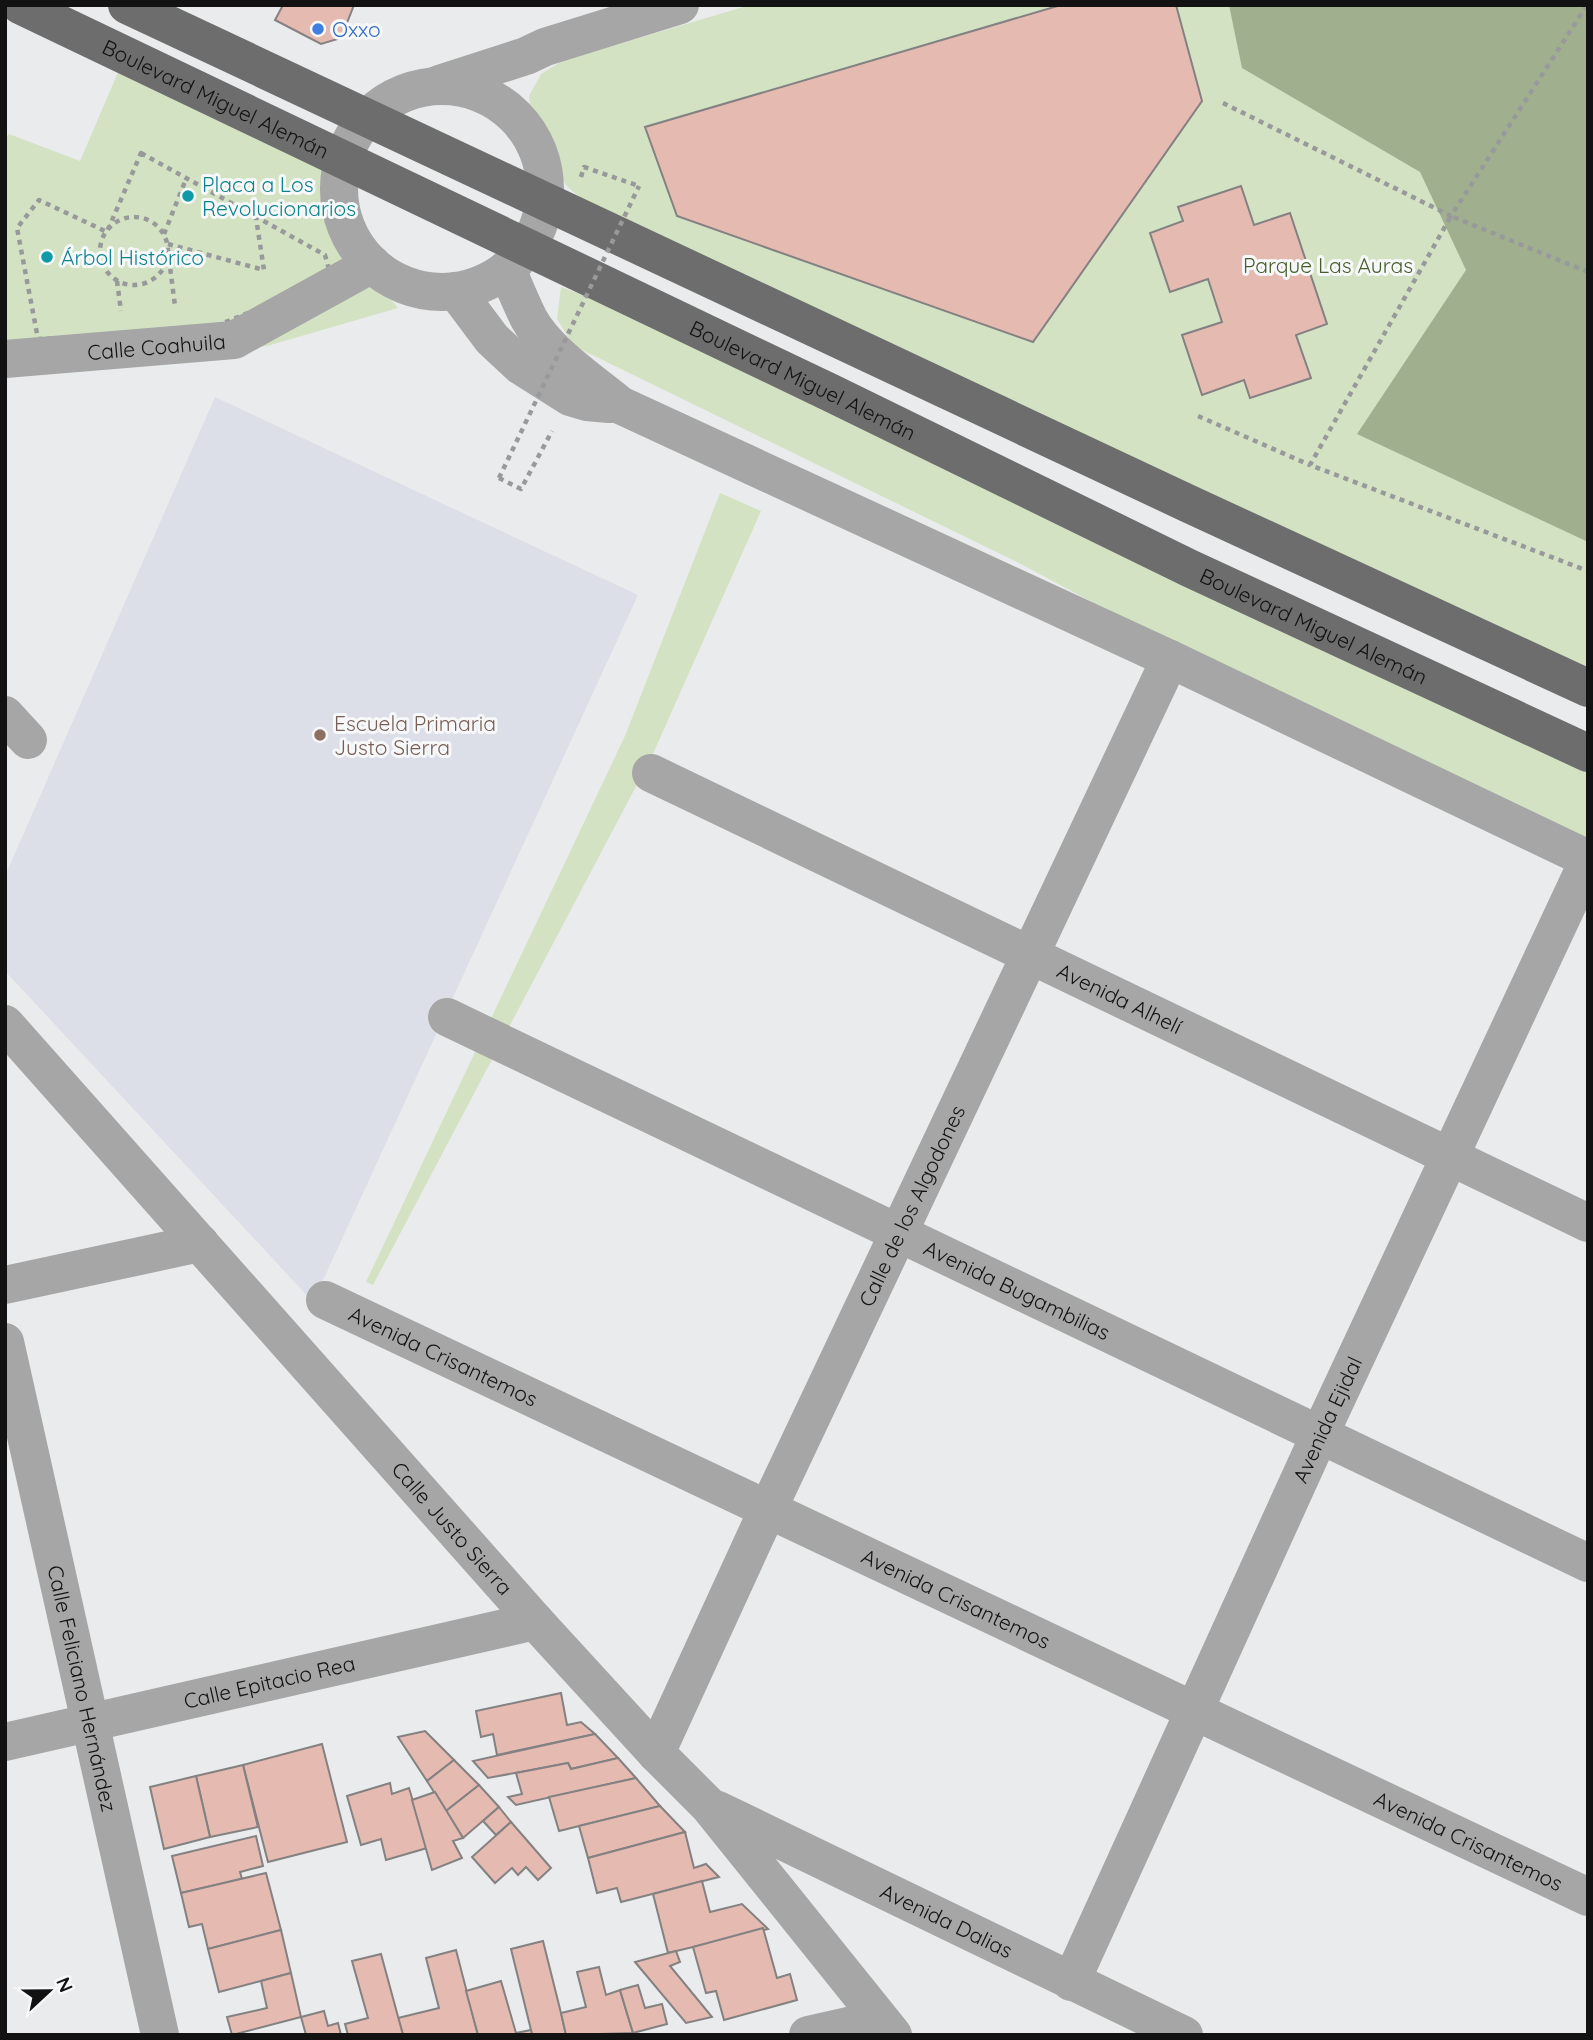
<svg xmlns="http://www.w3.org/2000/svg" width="1593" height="2040" viewBox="0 0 1593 2040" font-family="Quicksand,sans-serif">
<rect width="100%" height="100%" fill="#eaebec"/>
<path fill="#dddfe8" d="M 215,397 L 638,595 L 313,1302 L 5,971 L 5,876 Z"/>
<g fill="#d3e2c2">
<path d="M 750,5 L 1588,5 L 1588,672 L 598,214 L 566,185 L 531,117 L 529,96 L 541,74 L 562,61 Z"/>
<path d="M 119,70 L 353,179 C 342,242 361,261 398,308 L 267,346 L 5,369 L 5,138 L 9,134 L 80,161 Z"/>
<path d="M 561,287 L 694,336 L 1588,760 L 1588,845 L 1103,608 L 1019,563 L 574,346 L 557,319 Z"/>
<path d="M 720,493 L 761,511 L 652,756 L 373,1285 L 366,1282 L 625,736 Z"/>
</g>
<path fill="#a0b08e" d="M 1229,5 L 1588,5 L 1588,542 L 1357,434 L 1466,270 L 1420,172 L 1242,68 Z"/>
<g fill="#e5bab0" stroke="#838181" stroke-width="2">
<path d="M 283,5 L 354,5 L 341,38 L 321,44 L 275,20 Z"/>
<path d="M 1061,5 L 1176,5 L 1202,101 L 1033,342 L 677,216 L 645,127 Z"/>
<path d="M 1241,186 L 1254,225 L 1290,213 L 1327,324 L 1296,335 L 1311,378 L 1250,398 L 1244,380 L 1202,395 L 1182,335 L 1222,322 L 1208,279 L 1170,292 L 1150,233 L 1183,221 L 1178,207 Z"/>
<path d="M 561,1693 L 567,1725 L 581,1722 L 595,1734 L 497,1755 L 493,1734 L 481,1737 L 476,1711 Z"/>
<path d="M 425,1731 L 454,1760 L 427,1781 L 398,1737 Z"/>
<path d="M 595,1734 L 618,1758 L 571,1769 L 568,1763 L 488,1778 L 473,1761 Z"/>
<path d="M 322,1744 L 347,1842 L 268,1862 L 243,1765 Z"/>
<path d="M 618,1758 L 636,1778 L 516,1805 L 508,1797 L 522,1794 L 516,1773 L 568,1763 L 571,1769 Z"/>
<path d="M 454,1760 L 479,1785 L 446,1811 L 427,1781 Z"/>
<path d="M 243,1765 L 258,1827 L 210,1837 L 196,1776 Z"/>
<path d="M 196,1776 L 210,1837 L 164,1849 L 150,1787 Z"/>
<path d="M 636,1778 L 660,1806 L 559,1831 L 549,1797 Z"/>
<path d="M 390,1783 L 392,1794 L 409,1788 L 427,1848 L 386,1860 L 381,1839 L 361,1845 L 347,1796 Z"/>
<path d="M 479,1785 L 499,1807 L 463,1838 L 446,1811 Z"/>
<path d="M 435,1792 L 463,1838 L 453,1841 L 462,1858 L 432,1870 L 412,1800 Z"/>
<path d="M 660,1806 L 685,1832 L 588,1858 L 579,1826 Z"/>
<path d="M 499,1807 L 511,1822 L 496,1835 L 483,1821 Z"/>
<path d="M 511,1822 L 551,1868 L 538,1880 L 526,1867 L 518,1875 L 512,1868 L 495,1883 L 472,1857 Z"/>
<path d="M 685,1832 L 694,1868 L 706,1864 L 719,1877 L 621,1902 L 617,1888 L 597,1893 L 588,1858 Z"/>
<path d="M 256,1836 L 263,1866 L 240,1872 L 242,1879 L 181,1893 L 172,1856 Z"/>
<path d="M 266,1873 L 281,1930 L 208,1949 L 202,1924 L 189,1927 L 181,1893 Z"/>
<path d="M 702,1881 L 710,1912 L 742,1904 L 768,1929 L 668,1953 L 653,1894 Z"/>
<path d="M 763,1928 L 777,1978 L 790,1974 L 797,2000 L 724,2020 L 716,1991 L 706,1993 L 693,1947 Z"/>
<path d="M 281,1930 L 291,1973 L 219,1992 L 208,1949 Z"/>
<path d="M 543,1941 L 561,2013 L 566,2035 L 532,2035 L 531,2030 L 511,1949 Z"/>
<path d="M 456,1950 L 478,2035 L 403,2035 L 398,2018 L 439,2008 L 426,1958 Z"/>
<path d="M 676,1951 L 680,1962 L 670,1966 L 712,2017 L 686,2023 L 635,1962 Z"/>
<path d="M 381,1954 L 403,2035 L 348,2035 L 345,2024 L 368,2018 L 352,1961 Z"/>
<path d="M 599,1967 L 606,1995 L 620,1990 L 633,2033 L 566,2035 L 561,2013 L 586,2007 L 577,1972 Z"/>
<path d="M 291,1973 L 301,2017 L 232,2035 L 227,2017 L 267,2008 L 261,1981 Z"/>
<path d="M 501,1981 L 516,2033 L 531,2030 L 532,2035 L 478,2035 L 466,1991 Z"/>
<path d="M 638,1985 L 645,2008 L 662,2004 L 667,2024 L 633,2033 L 620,1990 Z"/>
<path d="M 324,2011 L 328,2026 L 338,2023 L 341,2035 L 306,2035 L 301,2017 Z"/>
</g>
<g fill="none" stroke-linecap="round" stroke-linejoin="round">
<g stroke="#98999a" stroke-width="4.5" stroke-dasharray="5 5" stroke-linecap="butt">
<path d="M 1223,103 L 1451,216 L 1587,5"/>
<path d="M 141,153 L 325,255 L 330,273 L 292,295 L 216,326 L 179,334 L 38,339 L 17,228 L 39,200 L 107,232 Z"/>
<path d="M 581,177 L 584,167 L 639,186"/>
<circle cx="134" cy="251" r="34"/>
<path d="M 164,234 L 186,179"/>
<path d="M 168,244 L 264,270 L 256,218"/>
<path d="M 169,259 L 175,306"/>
<path d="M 1588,272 L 1451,216 L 1310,465 L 1588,571"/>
<path d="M 117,281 L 121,311"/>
<path d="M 1198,416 L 1310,465"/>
<path d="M 499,478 L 521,489 L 552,431"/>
</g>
<g stroke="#a5a6a5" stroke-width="38">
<path d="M 439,84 L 526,56 L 545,47 L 680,5"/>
<circle cx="442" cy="189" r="103"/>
<path d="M 507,269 C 514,286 521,303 529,319 C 547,352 591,381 620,405 L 1170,659 L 1588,859"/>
<path d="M 456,291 L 492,339 L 521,366 L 570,397 L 587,402 L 609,404"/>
<path id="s1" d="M 5,359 L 234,340 L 372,264"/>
<path d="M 5,715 L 28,740"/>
<path id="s2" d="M 651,773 L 1588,1223"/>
<path id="s3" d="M 447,1017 L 1588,1563"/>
<path id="s4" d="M 5,1024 L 535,1621 L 656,1753 L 709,1806 L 893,2035"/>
<path d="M 5,1285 L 200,1243"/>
<path id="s5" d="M 325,1300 L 1588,1897"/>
<path id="s6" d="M 5,1342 L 160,2035"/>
<path id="s7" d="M 5,1742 L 535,1621"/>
<path id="s8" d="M 656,1753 L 768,1509 L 1170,659"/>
<path id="s9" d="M 718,1810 L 1184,2035"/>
<path id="s10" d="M 1071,1982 L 1320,1434 L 1588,861"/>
<path d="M 808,2035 L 879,2019"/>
</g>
<g stroke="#6c6d6c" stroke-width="38">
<path id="s11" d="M 20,5 L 831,393 L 1189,568 L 1588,753"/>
<path d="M 127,5 L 1187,503 L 1588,688"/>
</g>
<path stroke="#98999a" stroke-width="4.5" stroke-dasharray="5 5" stroke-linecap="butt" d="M 499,478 L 639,186"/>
</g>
<circle fill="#3f7fe0" stroke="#f7f8fa" stroke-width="2.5" cx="318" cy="29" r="7"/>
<g fill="#0f9aa8" stroke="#f7f8fa" stroke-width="2.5">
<circle cx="188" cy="196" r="7"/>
<circle cx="47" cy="257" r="7"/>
</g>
<circle fill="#8d6e63" stroke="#f7f8fa" stroke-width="2.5" cx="320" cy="735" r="7"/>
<g text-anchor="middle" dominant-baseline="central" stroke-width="6" stroke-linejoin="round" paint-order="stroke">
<g font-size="21" fill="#366cbe" stroke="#f7f8fa" text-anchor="start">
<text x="332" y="29">Oxxo</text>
</g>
<g font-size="21" fill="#121213" stroke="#f7f8fa">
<text stroke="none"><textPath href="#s11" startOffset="217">Boulevard Miguel Alemán</textPath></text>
<text stroke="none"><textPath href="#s1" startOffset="152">Calle Coahuila</textPath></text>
<text stroke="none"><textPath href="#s11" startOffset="868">Boulevard Miguel Alemán</textPath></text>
<text stroke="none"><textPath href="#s11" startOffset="1435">Boulevard Miguel Alemán</textPath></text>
<text stroke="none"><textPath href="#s2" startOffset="520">Avenida Alhelí</textPath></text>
<text stroke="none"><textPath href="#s8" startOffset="604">Calle de los Algodones</textPath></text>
<text stroke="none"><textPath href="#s3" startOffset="632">Avenida Bugambilias</textPath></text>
<text stroke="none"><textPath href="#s5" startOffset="131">Avenida Crisantemos</textPath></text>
<text stroke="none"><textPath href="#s10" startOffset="618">Avenida Ejidal</textPath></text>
<text stroke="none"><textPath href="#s4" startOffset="674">Calle Justo Sierra</textPath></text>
<text stroke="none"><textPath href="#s5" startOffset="698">Avenida Crisantemos</textPath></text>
<text stroke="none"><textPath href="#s7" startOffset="271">Calle Epitacio Rea</textPath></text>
<text stroke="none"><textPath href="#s6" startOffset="355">Calle Feliciano Hernández</textPath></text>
<text stroke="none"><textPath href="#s5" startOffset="1265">Avenida Crisantemos</textPath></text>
<text stroke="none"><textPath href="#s9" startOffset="254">Avenida Dalias</textPath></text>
</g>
<g font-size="21" fill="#0d838f" stroke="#f7f8fa" text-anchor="start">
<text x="202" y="184">Placa a Los<tspan x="202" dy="24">Revolucionarios</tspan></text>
<text x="61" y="257">Árbol Histórico</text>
</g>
<g font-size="21" fill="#485e2a" stroke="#f7f8fa">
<text x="1328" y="265">Parque Las Auras</text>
</g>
<g font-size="21" fill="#785e54" stroke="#f7f8fa" text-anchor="start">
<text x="334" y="723">Escuela Primaria<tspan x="334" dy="24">Justo Sierra</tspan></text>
</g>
</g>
<rect width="1593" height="2040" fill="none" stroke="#121213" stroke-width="14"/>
<g transform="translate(49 1991) rotate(68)" stroke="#f7f8fa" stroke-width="5" paint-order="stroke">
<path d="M0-5L12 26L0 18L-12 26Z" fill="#121213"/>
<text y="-10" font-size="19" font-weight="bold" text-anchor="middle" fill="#121213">N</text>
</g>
</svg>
